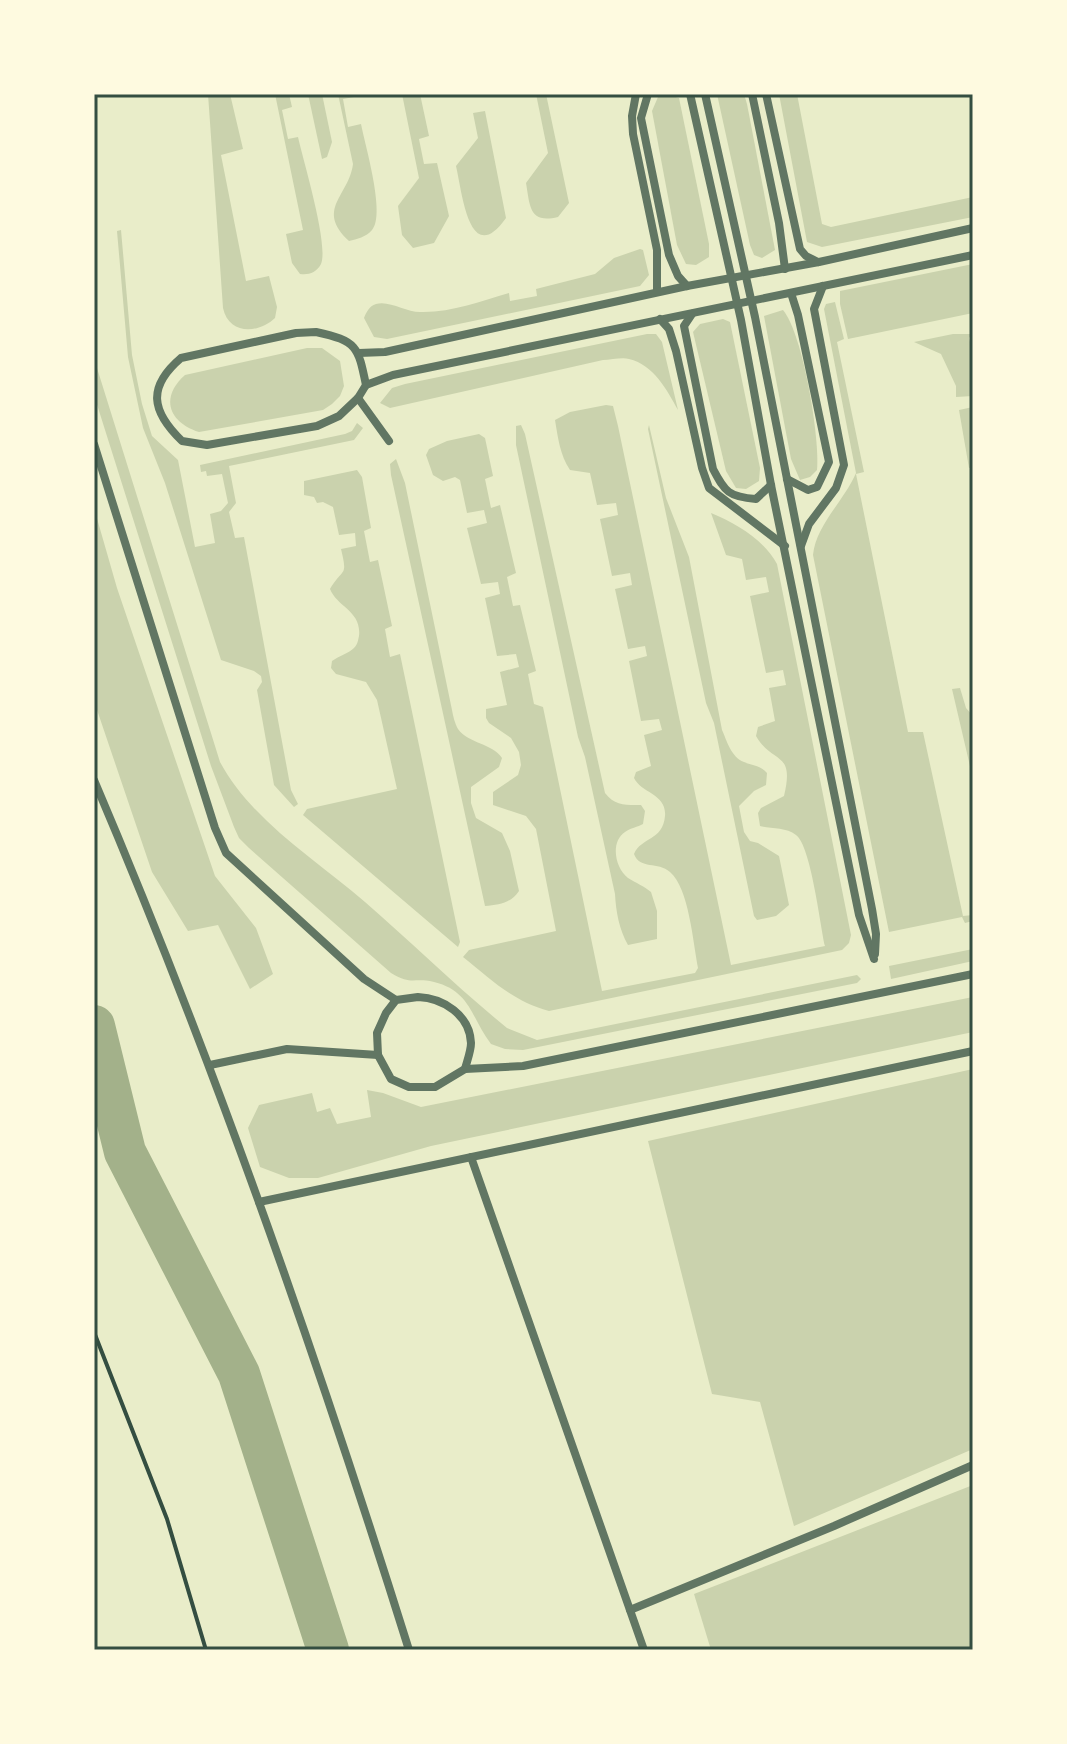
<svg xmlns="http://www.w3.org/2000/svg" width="1067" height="1744" viewBox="0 0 1067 1744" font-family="'Work Sans',sans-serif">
<rect width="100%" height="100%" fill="#e9edc9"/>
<g fill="#cad2ad">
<path d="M 208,94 L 230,94 L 243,149 L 221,155 L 246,281 L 269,276 L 277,307 L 275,318 C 258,334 229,335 223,308 Z"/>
<path d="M 275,94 L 289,94 L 292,107 L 282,110 L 288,139 L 298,137 C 303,160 329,245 321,264 C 316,273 309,275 300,274 L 292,263 L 286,234 L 303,230 Z"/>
<path d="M 308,94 L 322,94 L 332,142 L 327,157 L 322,159 Z"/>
<path d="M 338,94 L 353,94 L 354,97 L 343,99 L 348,127 L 361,124 C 365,145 386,215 372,230 C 366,237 357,239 349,241 C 315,209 349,196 353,164 Z"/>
<path d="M 402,94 L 420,94 L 429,136 L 419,139 L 424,164 L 437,163 L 449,216 L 434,243 L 413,248 L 402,235 L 398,206 L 419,178 Z"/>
<path d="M 536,94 L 546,94 L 569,203 L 558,217 C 529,224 530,206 526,183 L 548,153 Z"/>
<path d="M 665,94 L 679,98 L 709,244 L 709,257 L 696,265 L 686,264 L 677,245 L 652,111 L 658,97 Z"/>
<path d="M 717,94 L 744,94 L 747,104 L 775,250 L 762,258 L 754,255 L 750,245 Z"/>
<path d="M 779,94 L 797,94 L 822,224 L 831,227 L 973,197 L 973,217 L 822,247 L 807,242 Z"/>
<path d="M 485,111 L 506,218 C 469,270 462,191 456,166 L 478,138 L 473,113 Z"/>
<path d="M 121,230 L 132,355 L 142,404 L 152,436 L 178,460 L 195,547 L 215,543 L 210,514 L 221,511 L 228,503 L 222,474 L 207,476 L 206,471 L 201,472 L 200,465 L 345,434 L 352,431 L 357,423 L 363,428 L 354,440 L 229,466 L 236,503 L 229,512 L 235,538 L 244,537 L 291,790 L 298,804 L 294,807 L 274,785 L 257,690 L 262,682 L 261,676 L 254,671 L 221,660 L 165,483 L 143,428 L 128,357 L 117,231 Z"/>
<path d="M 640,249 L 643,250 L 649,275 L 640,286 L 387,339 L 374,337 L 364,318 C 366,313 369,306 376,304 C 389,300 406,312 420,312 C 450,313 481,301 509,293 L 510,301 L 537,296 L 536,289 L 595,274 L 614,258 Z"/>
<path d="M 973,264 L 973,313 L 848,339 L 840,304 L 840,291 Z"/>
<path d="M 835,302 L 844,339 L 837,342 L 864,472 L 856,474 L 908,732 L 923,732 L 963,916 L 973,915 L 973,921 L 965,923 L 962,917 L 889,932 L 813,555 C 816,525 844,501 856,473 L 824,309 L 826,304 Z"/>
<path d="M 783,310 C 803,334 820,438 817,470 L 810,477 L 800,480 L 791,459 L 764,316 Z"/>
<path d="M 723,319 L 730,322 L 760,468 L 759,481 L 746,489 L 736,488 L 726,471 L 693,332 L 700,324 Z"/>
<path d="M 647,334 L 656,334 L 662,342 L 678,410 C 667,390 654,365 629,359 C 622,357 611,360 603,360 L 390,408 L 380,403 L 392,388 L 405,384 Z"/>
<path d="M 953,334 L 972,334 L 969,338 L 973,354 L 973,396 L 956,397 L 956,386 L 941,354 L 914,342 Z"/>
<path d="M 307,348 L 322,348 L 340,361 L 344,386 L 340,396 L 332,404 L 323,410 L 199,432 C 168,422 160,397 185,375 Z"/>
<path d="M 94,367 L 97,368 L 220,762 C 252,821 315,859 365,902 C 412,943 458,988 507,1028 L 537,1040 L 857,975 L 861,979 L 857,983 L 523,1050 L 505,1049 L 491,1044 C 471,1018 471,991 434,982 C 413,977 413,986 391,973 L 249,848 L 239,838 L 234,827 L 211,766 L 94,395 Z"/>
<path d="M 606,405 L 613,406 L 618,426 L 731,965 L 825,946 C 820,924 811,846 796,835 C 786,827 772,829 760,826 L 758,813 L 761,808 L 784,796 C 795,750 773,765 756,736 L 758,727 L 775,721 L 769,688 L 786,685 L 783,670 L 766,673 L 750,596 L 769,592 L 766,577 L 746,580 L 742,559 L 726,555 L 711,513 C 736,523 764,540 777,564 L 851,935 L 849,943 L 842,950 L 549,1011 C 512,1001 492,980 463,957 L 469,950 L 556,931 L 536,829 L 526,816 L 493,805 L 493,792 L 518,775 L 521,765 L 519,752 L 511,738 L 489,723 L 486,718 L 486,709 L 507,705 L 500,672 L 519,667 L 516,654 L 497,656 L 485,598 L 500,594 L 498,582 L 481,584 L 467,528 L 487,523 L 484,510 L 467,513 L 460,480 L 455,477 L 443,481 L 433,475 L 426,455 L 429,449 L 447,441 L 479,434 L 485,438 L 493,476 L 485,479 L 491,508 L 500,505 L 516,573 L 507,577 L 513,606 L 520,605 L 536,671 L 528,674 L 534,704 L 543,707 L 602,991 L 695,973 L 698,968 C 693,943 689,888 670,872 C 658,861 640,870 634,854 C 641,837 663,841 665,816 C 667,794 641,793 634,778 L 636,772 L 651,766 L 644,735 L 662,730 L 659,719 L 641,721 L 629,661 L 647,656 L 645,646 L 628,649 L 615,589 L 632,585 L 630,573 L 612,576 L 600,519 L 618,515 L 616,503 L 597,505 L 590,473 L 570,470 C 560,455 558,438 555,420 L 570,412 Z"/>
<path d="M 973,407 L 973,467 L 969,468 L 959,410 Z"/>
<path d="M 521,425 L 525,434 L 605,793 C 615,806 626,805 641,805 L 645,811 L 643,824 C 638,827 630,828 625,832 C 610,842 615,868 628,878 C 636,883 644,886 651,892 L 657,911 L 657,939 L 628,945 C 619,929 616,912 615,894 L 585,757 L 578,737 L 516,445 L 516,426 Z"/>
<path d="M 649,425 L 666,498 L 689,557 L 722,730 C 727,741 731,757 744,762 C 753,766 760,765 767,773 L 766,785 L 754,791 L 739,806 L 744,832 L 750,841 L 758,843 L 779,856 L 789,905 L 776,916 L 757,920 L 754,916 L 714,723 L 706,703 L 648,429 Z"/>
<path d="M 396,459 L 405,483 L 452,710 C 453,716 455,724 458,729 C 469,744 492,743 502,758 L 499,767 L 471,787 L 471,803 L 476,818 L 502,833 L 510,851 L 519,891 C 511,903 499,905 485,906 L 391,475 L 390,464 Z"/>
<path d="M 357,470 L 362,477 L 371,528 L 364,531 L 370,562 L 378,560 L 392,626 L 385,629 L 390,657 L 400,654 L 460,942 L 458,947 L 303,815 L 307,809 L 397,789 L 377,700 L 366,682 L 336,674 L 331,668 L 332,661 C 339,656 349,653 354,648 C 358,644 358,640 359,636 C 362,611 337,607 330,589 C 343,567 348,578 341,549 L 356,546 L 355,533 L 339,535 L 333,507 L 323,502 L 317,503 L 314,497 L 304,495 L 304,481 Z"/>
<path d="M 94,508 L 117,588 L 215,876 L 256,928 L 273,974 L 250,989 L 218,925 L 188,931 L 152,872 L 94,701 Z"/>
<path d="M 960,688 L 966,708 L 973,716 L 973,779 L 952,689 Z"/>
<path d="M 973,949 L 973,961 L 891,979 L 889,966 Z"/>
<path d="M 973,997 L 973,1032 L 431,1146 L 318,1178 L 289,1178 L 260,1167 L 248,1128 L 259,1105 L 312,1093 L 317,1112 L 330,1108 L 337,1124 L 371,1117 L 367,1090 L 383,1093 L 421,1107 Z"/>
<path d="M 973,1069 L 973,1449 L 794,1526 L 760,1402 L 712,1394 L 648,1141 Z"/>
<path d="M 973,1485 L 973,1650 L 711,1650 L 694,1594 Z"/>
</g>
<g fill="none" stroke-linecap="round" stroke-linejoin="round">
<path stroke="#a3b18a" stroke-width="42" d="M 94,1026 L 125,1152 L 239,1374 L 328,1650"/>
<path stroke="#344e41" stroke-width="4" d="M 94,1332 L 167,1519 L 206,1650"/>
<g stroke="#617663" stroke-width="8">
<path d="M 636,94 L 632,116 L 633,134 L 657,250 L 657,292"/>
<path d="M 648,94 L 641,118 L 669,255 L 678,276 L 687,286"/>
<path d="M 690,94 L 741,320 L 771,485 L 859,915 L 874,959"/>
<path d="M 705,94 L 755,317 L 872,909 L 876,934 L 875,954"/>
<path d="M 752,94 L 779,223 L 785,269"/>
<path d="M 766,94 L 800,249 L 806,256 L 818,262"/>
<path d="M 692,314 L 684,326 L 713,469 C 725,492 729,497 756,499 L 771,485"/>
<path d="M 660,319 L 669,329 L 676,351 L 702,468 L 709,488 L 785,546"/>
<path d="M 316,332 C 357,341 358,346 366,385 L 358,398 L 339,416 L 317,426 L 207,445 L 182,441 C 151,411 147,387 181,358 L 296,333 Z"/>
<path d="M 359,353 L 385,352 L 687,286 L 819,262 L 973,228"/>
<path d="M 366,385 L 393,375 L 973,255"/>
<path d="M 358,398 L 389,441"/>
<path d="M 94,444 L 215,828 L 226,853 L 364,979 L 396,1000"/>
<path d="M 787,479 L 808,490 L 817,487 L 829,462 L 798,315 L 791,293"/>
<path d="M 801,546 L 809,524 L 836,488 L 844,465 L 814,309 L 823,286"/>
<path d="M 94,780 C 215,1064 317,1356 409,1650"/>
<path d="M 418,997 C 443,998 470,1015 471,1043 C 471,1051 467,1061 465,1069 L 435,1087 L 409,1087 L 391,1079 L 378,1055 L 377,1033 L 386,1013 L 396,1000 Z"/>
<path d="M 210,1065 L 287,1049 L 378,1055"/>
<path d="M 465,1069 L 523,1066 L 973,974"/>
<path d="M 471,1157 L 644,1650"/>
<path d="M 259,1202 L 973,1051"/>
<path d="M 630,1610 L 834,1526 L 973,1465"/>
</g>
</g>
<rect width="1067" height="1744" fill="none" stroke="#fefae0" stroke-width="192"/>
<rect x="96" y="96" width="875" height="1552" fill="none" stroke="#344e41" stroke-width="3"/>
</svg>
